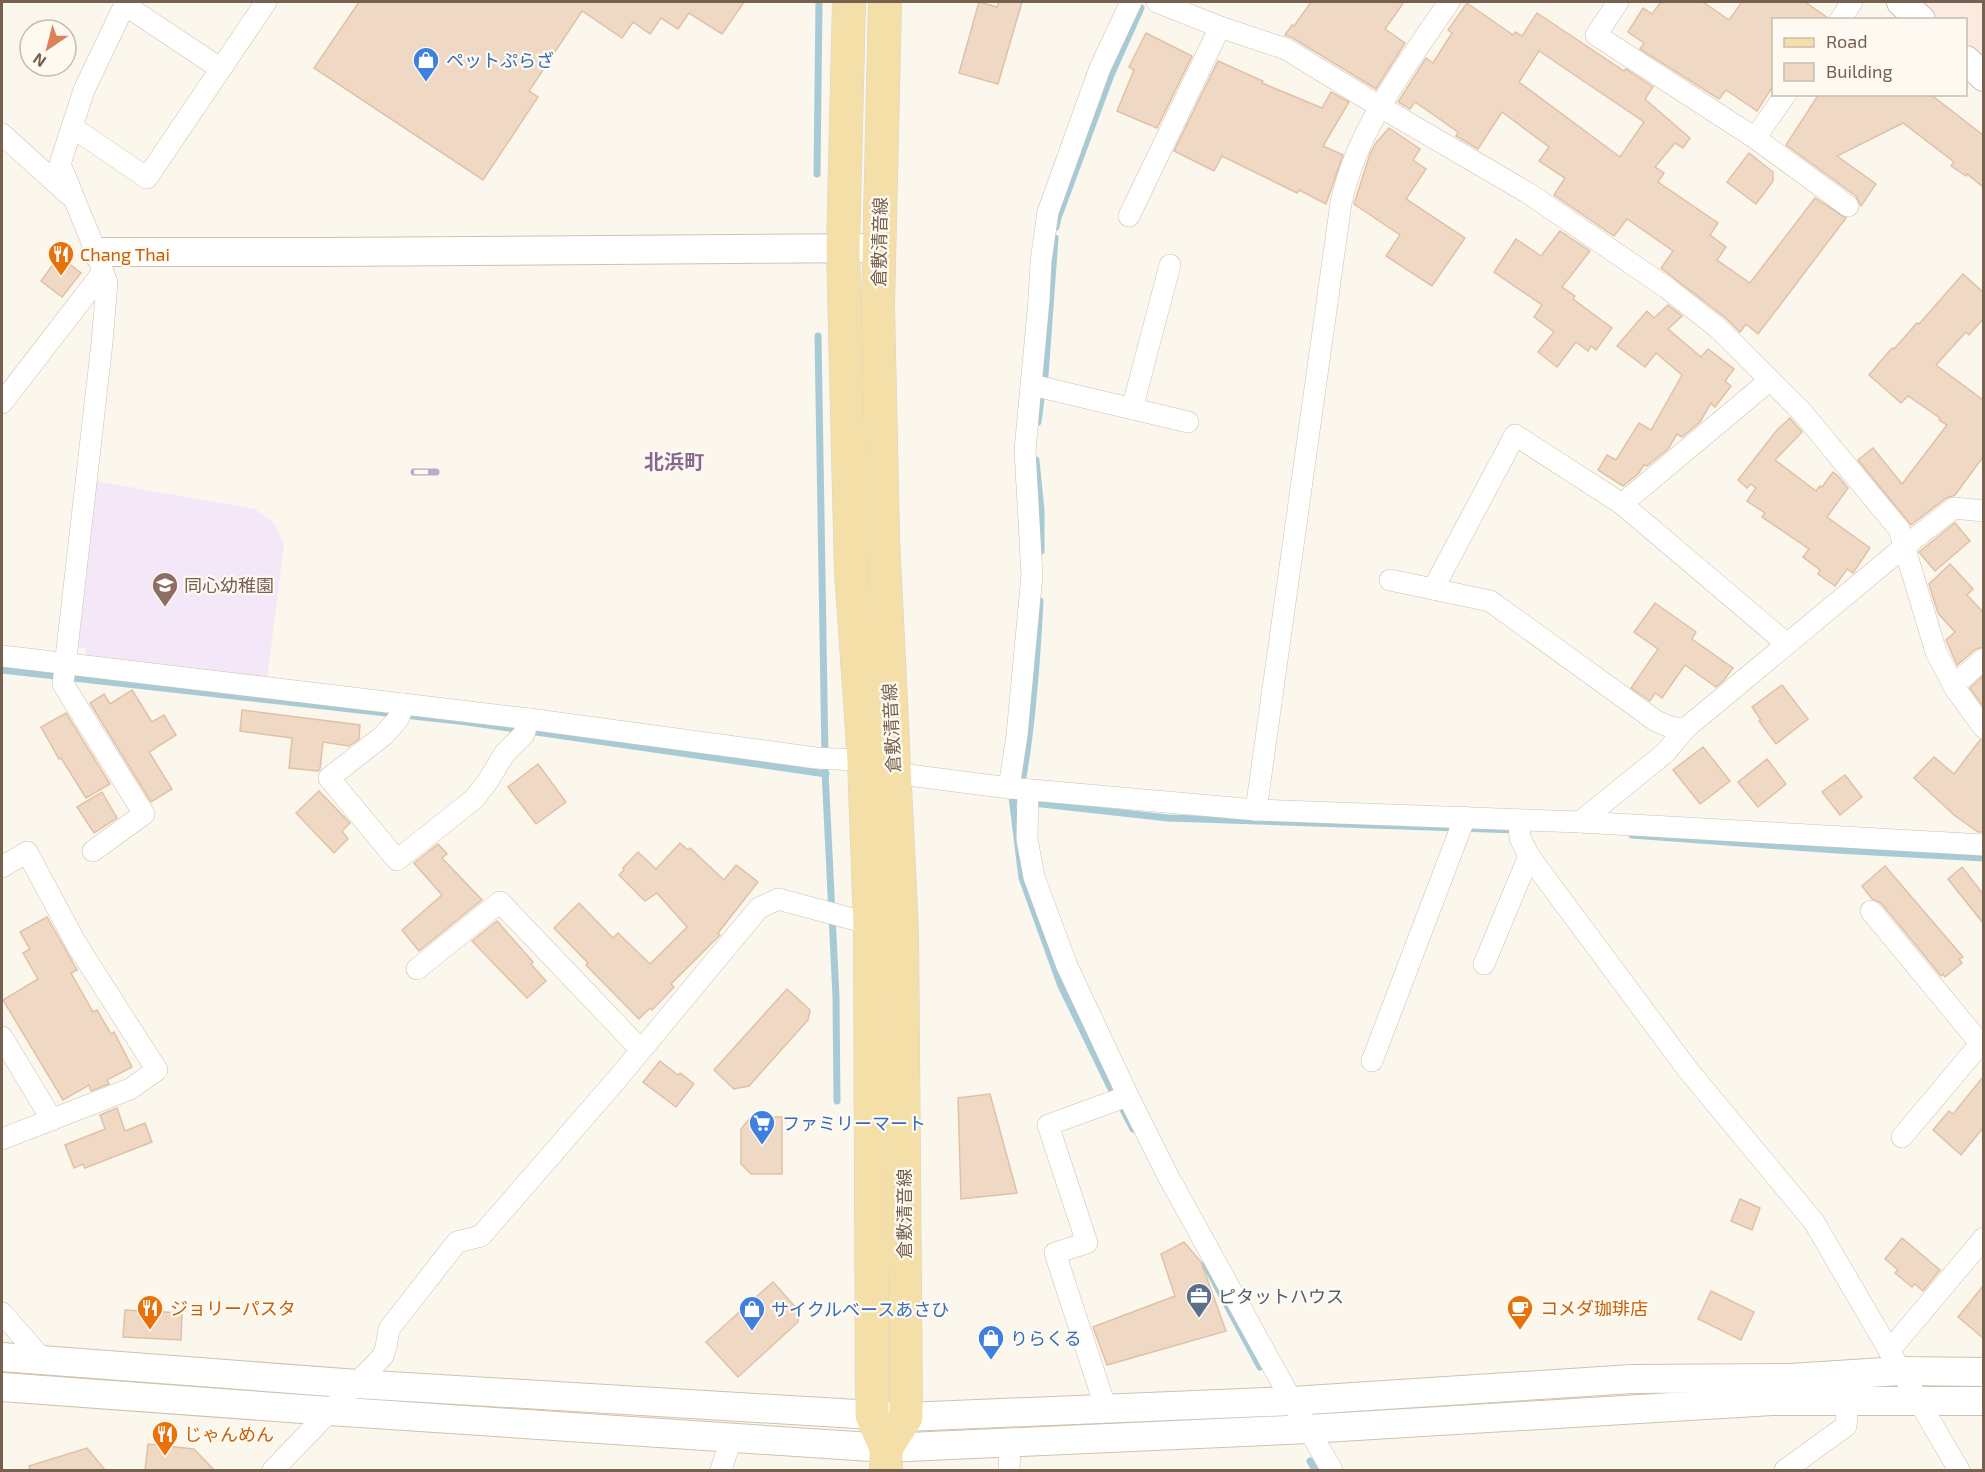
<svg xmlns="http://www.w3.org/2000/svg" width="1985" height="1472" viewBox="0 0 1985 1472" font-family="'Exo 2','Noto Sans JP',sans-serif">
<rect width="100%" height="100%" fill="#fbf7ec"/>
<path fill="#fbeae0" d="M 1920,2 L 1983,2 L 1983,59 L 1966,43 L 1966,20 L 1940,19 Z"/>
<path fill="#f4e8f8" d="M 95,481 L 255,509 L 275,524 L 284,545 L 267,679 L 85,657 L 86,648 L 78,647 Z"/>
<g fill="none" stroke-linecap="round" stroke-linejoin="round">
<g stroke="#a7cbd6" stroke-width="7">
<path d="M 817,174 L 819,2"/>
<path d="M 1056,227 L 1058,218 L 1111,75 L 1141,8"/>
<path d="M 818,336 L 825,757"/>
<path d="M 1045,376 L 1055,238"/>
<path d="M 1038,422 L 1041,399"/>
<path d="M 1036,460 L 1041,511 L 1041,551"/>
<path d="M 2,670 L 467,722 L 826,774"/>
<path d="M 825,771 L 836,997 L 837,1101"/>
<path d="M 1023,777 C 1033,719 1037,660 1040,601"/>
<path d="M 1012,797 L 1022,878 L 1061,986 L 1113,1093"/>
<path d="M 1013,801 L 1168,818 L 1516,830"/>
<path d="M 1632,835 L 1836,850 L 1984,858"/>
<path d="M 1121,1106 L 1133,1129"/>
<path d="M 1205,1264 L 1260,1367"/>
<path d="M 1310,1461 L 1315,1470"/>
</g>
</g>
<g fill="#efd9c5" stroke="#e1c1a6" stroke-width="1.5" fill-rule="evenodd">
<path d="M 359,2 L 744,2 L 722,34 L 689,13 L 678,29 L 661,18 L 650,34 L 633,22 L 622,38 L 582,11 L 529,91 L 538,97 L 483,180 L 314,68 Z"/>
<path d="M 979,2 L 997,7 L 999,2 L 1022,2 L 998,84 L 959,73 Z"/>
<path d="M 1311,2 L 1404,2 L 1385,29 L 1405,43 L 1376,89 L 1293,38 L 1285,35 L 1292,25 L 1294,26 Z"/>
<path d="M 1661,2 L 1703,2 L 1729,20 L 1742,2 L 1805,2 L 1828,18 L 1827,20 L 1773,20 L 1773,86 L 1757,111 L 1726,90 L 1719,99 L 1640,49 L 1644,43 L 1628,32 L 1643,8 L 1652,14 Z"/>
<path d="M 1467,3 L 1513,35 L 1515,32 L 1522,36 L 1537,13 L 1624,71 L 1626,69 L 1653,87 L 1645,99 L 1690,138 L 1683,148 L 1675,143 L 1655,167 L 1664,173 L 1658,182 L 1718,223 L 1710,235 L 1726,247 L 1717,260 L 1750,283 L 1815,198 L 1846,218 L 1758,334 L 1746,324 L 1740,332 L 1726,318 L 1661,268 L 1673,251 L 1627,219 L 1614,236 L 1554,195 L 1565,178 L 1539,161 L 1549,147 L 1502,112 L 1478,149 L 1456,136 L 1458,132 L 1415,102 L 1410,109 L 1398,102 L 1426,58 L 1433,63 L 1452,33 L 1448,30 ZM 1539,51 L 1644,122 L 1620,157 L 1519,82 Z"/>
<path d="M 1146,33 L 1192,56 L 1157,128 L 1117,111 L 1134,70 L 1129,67 Z"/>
<path d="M 1218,61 L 1263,81 L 1262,83 L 1322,108 L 1331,92 L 1349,102 L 1323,146 L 1343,155 L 1326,204 L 1299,190 L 1297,193 L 1222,156 L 1214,171 L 1174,151 Z"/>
<path d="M 1819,94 L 1930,94 L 1983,135 L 1983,187 L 1967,174 L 1966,176 L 1951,166 L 1954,162 L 1903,123 L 1837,156 L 1876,184 L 1861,206 L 1856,196 L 1786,145 Z"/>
<path d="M 1389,128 L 1420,149 L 1413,160 L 1426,169 L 1406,199 L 1465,238 L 1432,286 L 1386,256 L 1400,235 L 1354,204 L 1370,154 L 1376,143 Z"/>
<path d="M 1749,153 L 1773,172 L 1773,181 L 1756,204 L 1727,182 Z"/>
<path d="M 1560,231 L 1590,251 L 1562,287 L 1575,296 L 1573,299 L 1612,328 L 1596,350 L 1591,346 L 1588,351 L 1576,342 L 1557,367 L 1538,352 L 1554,332 L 1534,317 L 1542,305 L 1494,272 L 1516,239 L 1541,256 Z"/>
<path d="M 59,256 L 81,273 L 62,297 L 41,281 Z"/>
<path d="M 1963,274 L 1983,292 L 1983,319 L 1969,335 L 1966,332 L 1936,365 L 1983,400 L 1983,457 L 1955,495 L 1946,498 L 1911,525 L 1858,460 L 1873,448 L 1902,484 L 1947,425 L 1939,420 L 1940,418 L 1908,396 L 1901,403 L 1869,375 L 1892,348 L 1894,349 L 1917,323 L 1919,324 Z"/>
<path d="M 1668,305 L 1682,316 L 1668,329 L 1701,357 L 1708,349 L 1734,369 L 1725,381 L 1731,386 L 1715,407 L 1711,403 L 1700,422 L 1682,437 L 1677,434 L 1668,449 L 1647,466 L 1644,465 L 1638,474 L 1623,486 L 1598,470 L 1607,455 L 1616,460 L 1639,423 L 1651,430 L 1682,375 L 1656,353 L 1645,367 L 1617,346 L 1647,311 L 1654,318 Z"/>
<path d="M 1790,418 L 1802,432 L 1775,460 L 1816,491 L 1820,486 L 1822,487 L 1833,472 L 1838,476 L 1848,488 L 1827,517 L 1870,548 L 1853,573 L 1847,569 L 1835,586 L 1818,574 L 1820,570 L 1803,557 L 1809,549 L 1762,517 L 1765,513 L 1747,501 L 1756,488 L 1751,484 L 1747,488 L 1738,480 L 1777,430 Z"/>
<path d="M 1955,523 L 1970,541 L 1935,571 L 1919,552 Z"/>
<path d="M 1950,564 L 1973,589 L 1967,595 L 1983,612 L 1983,647 L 1976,649 L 1957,665 L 1946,640 L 1955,632 L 1938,613 L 1929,584 Z"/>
<path d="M 1655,603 L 1696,632 L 1692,639 L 1733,668 L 1724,680 L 1716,687 L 1685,665 L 1662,698 L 1655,693 L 1650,701 L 1631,688 L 1658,649 L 1634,632 Z"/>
<path d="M 1983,676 L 1983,706 L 1970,688 Z"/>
<path d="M 1782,685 L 1808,719 L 1776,744 L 1759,721 L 1761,720 L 1752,707 Z"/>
<path d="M 132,690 L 152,722 L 164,715 L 176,735 L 149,752 L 172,789 L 151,802 L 90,703 L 104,694 L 110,704 Z"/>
<path d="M 242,710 L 360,725 L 359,739 L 349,746 L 323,742 L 320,769 L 318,771 L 289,768 L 292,738 L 240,731 Z"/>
<path d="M 66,713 L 110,784 L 86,798 L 61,758 L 59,759 L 41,727 Z"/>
<path d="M 1980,740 L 1983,740 L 1983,832 L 1978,832 L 1954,815 L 1914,778 L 1934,757 L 1954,774 Z"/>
<path d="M 1703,747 L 1730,781 L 1700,804 L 1673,770 Z"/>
<path d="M 1767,759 L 1786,784 L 1758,807 L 1738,782 Z"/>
<path d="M 538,764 L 566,802 L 536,824 L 508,787 Z"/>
<path d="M 1845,775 L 1862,797 L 1840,815 L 1822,792 Z"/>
<path d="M 319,791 L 350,823 L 342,831 L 348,839 L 334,853 L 296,813 Z"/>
<path d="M 102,792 L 117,818 L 94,833 L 77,807 Z"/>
<path d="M 680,843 L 688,850 L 690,848 L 724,880 L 736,865 L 758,882 L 718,933 L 720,935 L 671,984 L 674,987 L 652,1010 L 650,1008 L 639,1019 L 586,965 L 588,963 L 554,928 L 579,903 L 613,938 L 618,933 L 650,964 L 687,927 L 657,893 L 645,901 L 619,875 L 624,870 L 623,868 L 638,852 L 656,869 Z"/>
<path d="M 438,844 L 447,854 L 442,858 L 482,900 L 419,951 L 402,930 L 442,895 L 414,863 Z"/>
<path d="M 1885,866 L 1963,957 L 1959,959 L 1962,963 L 1945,977 L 1943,974 L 1941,976 L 1881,903 L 1872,899 L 1862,886 Z"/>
<path d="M 1962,867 L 1983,894 L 1983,923 L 1948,879 Z"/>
<path d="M 47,917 L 77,970 L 71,973 L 93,1012 L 97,1010 L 111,1034 L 114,1032 L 132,1067 L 107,1080 L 109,1084 L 91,1091 L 89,1085 L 63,1100 L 3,1000 L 38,979 L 23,953 L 30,949 L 20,932 Z"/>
<path d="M 497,921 L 533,962 L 531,964 L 546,981 L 527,998 L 472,941 Z"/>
<path d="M 787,989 L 810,1010 L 808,1020 L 749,1086 L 734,1089 L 714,1070 Z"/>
<path d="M 660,1061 L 678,1075 L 680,1073 L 694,1084 L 676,1107 L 643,1082 Z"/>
<path d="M 1983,1077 L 1983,1128 L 1961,1155 L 1933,1130 L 1949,1111 L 1953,1114 Z"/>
<path d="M 990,1094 L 1017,1193 L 961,1199 L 958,1098 Z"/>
<path d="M 117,1108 L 125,1131 L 145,1123 L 152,1142 L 85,1168 L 83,1164 L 74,1168 L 65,1145 L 105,1129 L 100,1115 Z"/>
<path d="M 751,1117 L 782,1117 L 782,1174 L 751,1174 L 741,1164 L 741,1129 Z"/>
<path d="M 1740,1199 L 1760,1208 L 1752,1230 L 1731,1221 Z"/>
<path d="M 1902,1238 L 1940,1270 L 1923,1291 L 1915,1284 L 1912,1287 L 1895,1273 L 1898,1270 L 1885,1259 Z"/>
<path d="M 1184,1242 L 1201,1262 L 1226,1331 L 1107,1365 L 1093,1327 L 1175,1296 L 1161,1254 Z"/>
<path d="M 773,1282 L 799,1311 L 798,1322 L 738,1377 L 706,1342 Z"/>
<path d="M 1983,1286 L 1983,1338 L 1958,1317 Z"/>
<path d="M 1711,1291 L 1754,1312 L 1741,1340 L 1698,1319 Z"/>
<path d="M 125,1310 L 182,1313 L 181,1340 L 123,1337 Z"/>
<path d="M 148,1444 L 194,1449 L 214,1470 L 145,1470 Z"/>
<path d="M 87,1448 L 105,1470 L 30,1470 L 29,1466 Z"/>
</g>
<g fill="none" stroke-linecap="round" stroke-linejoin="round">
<g stroke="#cdc0b1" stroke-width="22">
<g id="street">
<path d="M 1157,2 L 1220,27 L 1286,49 L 1379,106 L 1528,193 L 1667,288 L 1718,328 L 1802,412 L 1899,529 L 1936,652 L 1956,690 L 1984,728"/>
<path d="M 1618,2 L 1596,35 L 1755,138 L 1786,94"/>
<path d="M 125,5 L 221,69"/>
<path d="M 1840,20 L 1852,2"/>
<path d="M 72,127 L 147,178 L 266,2"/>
<path d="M 2,134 L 69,195"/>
<path d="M 1755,138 L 1848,206"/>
<path d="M 1129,216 L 1220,27"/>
<path d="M 1032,385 L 1188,422"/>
<path d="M 2,403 L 103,272"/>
<path d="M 1132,409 L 1170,265"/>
<path d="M 1622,504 L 1770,380"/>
<path d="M 1390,580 L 1490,601 L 1656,721 L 1673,728 L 1686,728 L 1905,546 L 1954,508 L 1984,511"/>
<path d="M 1433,589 L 1515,435 L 1622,504 L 1787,644"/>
<path d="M 2,656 L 529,719 L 816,758 L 876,761"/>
<path d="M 1954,685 L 1984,659"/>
<path d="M 404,704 L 398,719 L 384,735 L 329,778 L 397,860 L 474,799 L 488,781 L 505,753 L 524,734 L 529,719"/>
<path d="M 893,773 L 1009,788 L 1256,810 L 1580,822 L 1984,845"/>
<path d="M 1009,788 L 1017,735 L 1032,575 L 1025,450 L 1039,300 L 1041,261 L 1048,212 L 1100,68 L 1131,2"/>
<path d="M 1028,790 L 1027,839 L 1034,877 L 1067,966 L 1128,1096 L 1167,1174 L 1292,1401 L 1332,1470"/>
<path d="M 1256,810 L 1341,203 C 1357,128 1407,64 1449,2"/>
<path d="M 1519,821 L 1520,838 L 1529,856 L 1688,1070 L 1814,1222 L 1959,1470"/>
<path d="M 1580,822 L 1665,753 L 1686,728"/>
<path d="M 93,851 L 144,814 L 63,684 L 102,343 L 107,283 L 96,252 L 60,164 L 84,90 L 126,2"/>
<path d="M 2,867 L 27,852 L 77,945 L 157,1070 L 130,1089 L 2,1139"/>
<path d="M 1871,911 L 1984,1048"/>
<path d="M 1484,964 L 1529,856"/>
<path d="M 417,969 L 500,902 L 641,1050"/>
<path d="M 2,1037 L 52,1120"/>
<path d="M 1372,1061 L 1465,817"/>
<path d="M 1902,1137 L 1980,1044"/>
<path d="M 2,1313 L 43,1360"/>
<path d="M 1889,1351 L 1984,1238"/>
<path d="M 1106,1409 L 1055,1253 L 1087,1243 L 1048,1125 L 1128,1096"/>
<path d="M 273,1470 L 383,1356 L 386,1347 L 389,1329 L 457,1242 L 481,1236 L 618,1078 L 759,908 L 778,899 L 879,926"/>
<path d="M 721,1470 L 731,1439"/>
<path d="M 1009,1470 L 1010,1443"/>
<path d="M 1785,1470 L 1846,1426 L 1849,1388"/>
</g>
</g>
<g stroke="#d0c1af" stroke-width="30">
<g id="secondary">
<path d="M 1901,2 L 1921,20"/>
<path d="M 1966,60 L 1984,77"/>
<path d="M 96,252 L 325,252 L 879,248"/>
<path d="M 2,1357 L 357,1384 L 906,1417 L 1292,1401 L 1632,1379 L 1790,1378 L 1900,1371 L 1984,1372"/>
<path d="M 2,1387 L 330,1411 L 886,1448 L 1308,1429 L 1772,1401 L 1984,1401"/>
</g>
</g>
<g stroke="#d9d2ce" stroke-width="34">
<g id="primary">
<path d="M 849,2 L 843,248 L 851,571 L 864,760 L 870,924 L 872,1415 L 886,1448 L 886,1470"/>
<path d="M 885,2 L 878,306 L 883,538 L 902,932 L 906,1417 L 886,1448"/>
</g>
</g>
<use href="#street" stroke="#fff" stroke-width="21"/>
<use href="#secondary" stroke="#fff" stroke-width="28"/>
<use href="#primary" stroke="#f5dfa9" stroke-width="33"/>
<g stroke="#bba9c6" stroke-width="7">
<path id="rail" d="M 414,472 L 436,472"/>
</g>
<use href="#rail" stroke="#fefaf2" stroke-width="4.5" stroke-dasharray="14" stroke-linecap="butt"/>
</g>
<defs>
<g id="shop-pin" transform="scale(1.35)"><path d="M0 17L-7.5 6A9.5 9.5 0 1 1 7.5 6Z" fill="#3f7fe0" stroke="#fefaf2"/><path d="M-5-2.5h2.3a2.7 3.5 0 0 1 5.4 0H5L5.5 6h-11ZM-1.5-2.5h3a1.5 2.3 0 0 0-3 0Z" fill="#fff"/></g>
<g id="restaurant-pin" transform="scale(1.35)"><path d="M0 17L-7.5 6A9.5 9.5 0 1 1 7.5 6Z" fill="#e8710a" stroke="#fefaf2"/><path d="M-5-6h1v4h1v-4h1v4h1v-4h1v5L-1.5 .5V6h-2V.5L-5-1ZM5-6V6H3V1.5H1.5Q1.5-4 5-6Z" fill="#fff"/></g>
<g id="school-pin" transform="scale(1.35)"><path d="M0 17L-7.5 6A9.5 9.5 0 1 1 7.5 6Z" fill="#8d6e63" stroke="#fefaf2"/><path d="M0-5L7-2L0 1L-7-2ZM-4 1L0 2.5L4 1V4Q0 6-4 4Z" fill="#fff"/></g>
<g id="supermarket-pin" transform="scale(1.35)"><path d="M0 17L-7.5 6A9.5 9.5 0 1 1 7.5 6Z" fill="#3f7fe0" stroke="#fefaf2"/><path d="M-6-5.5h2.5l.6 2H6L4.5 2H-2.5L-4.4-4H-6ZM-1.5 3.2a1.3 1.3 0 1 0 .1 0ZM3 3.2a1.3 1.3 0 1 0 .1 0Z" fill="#fff"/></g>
<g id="office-pin" transform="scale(1.35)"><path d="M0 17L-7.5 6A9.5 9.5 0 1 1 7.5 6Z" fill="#5c6f8a" stroke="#fefaf2"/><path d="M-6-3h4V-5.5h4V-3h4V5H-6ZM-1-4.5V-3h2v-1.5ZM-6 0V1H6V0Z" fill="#fff"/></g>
<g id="cafe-pin" transform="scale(1.35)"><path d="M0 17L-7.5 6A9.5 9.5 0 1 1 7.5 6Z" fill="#e8710a" stroke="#fefaf2"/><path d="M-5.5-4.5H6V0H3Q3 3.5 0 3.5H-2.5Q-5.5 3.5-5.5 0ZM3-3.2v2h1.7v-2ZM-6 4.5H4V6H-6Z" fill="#fff"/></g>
</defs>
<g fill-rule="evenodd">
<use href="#shop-pin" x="426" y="60"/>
<use href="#restaurant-pin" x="61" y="254"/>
<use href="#school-pin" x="165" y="585"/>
<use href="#supermarket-pin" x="762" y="1123"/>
<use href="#office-pin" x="1199" y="1296"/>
<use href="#restaurant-pin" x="150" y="1308"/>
<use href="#cafe-pin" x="1520" y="1308"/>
<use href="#shop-pin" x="752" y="1309"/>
<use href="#shop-pin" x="991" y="1338"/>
<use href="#restaurant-pin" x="165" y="1434"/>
</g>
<g text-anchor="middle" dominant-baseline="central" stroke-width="4.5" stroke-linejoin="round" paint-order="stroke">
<g font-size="18" fill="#366cbe" stroke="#fefaf2" text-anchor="start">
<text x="446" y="60">ペットぷらざ</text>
<text x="782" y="1123">ファミリーマート</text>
<text x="771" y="1309">サイクルベースあさひ</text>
<text x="1010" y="1338">りらくる</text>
</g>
<g font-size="18" fill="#76604f" stroke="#fefaf2">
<text transform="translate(879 242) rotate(-89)">倉敷清音線</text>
<text transform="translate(891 728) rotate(-93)">倉敷清音線</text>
<text transform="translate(904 1214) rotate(-90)">倉敷清音線</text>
</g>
<g font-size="18" fill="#c56008" stroke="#fefaf2" text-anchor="start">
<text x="80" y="254">Chang Thai</text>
<text x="170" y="1308">ジョリーパスタ</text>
<text x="1540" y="1308">コメダ珈琲店</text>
<text x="184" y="1434">じゃんめん</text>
</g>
<g font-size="18" fill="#785e54" stroke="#fefaf2" text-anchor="start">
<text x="184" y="585">同心幼稚園</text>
</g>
<g font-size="18" fill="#4e5e75" stroke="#fefaf2" text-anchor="start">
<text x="1218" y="1296">ピタットハウス</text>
</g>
<g font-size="20" font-weight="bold" fill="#876791" stroke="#fefaf2">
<text x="674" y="461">北浜町</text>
</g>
</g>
<rect width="1985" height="1472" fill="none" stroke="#76604f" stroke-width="6"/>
<rect x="1772" y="18" width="195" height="78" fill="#fefaf2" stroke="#c8bcb1" stroke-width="1.5"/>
<rect x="1784" y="38" width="30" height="9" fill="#f5dfa9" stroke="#c8bcb1" stroke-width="1.5"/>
<text x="1826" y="48" font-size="18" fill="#76604f">Road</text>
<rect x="1784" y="63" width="30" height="18" fill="#efd9c5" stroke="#c8bcb1" stroke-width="1.5"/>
<text x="1826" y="78" font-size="18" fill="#76604f">Building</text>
<g transform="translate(48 48) rotate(215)"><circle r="28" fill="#fefaf2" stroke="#c8bcb1" stroke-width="1.5"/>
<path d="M0-4.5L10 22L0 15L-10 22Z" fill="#dc825a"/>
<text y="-9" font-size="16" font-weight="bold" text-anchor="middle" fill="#76604f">N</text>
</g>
</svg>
